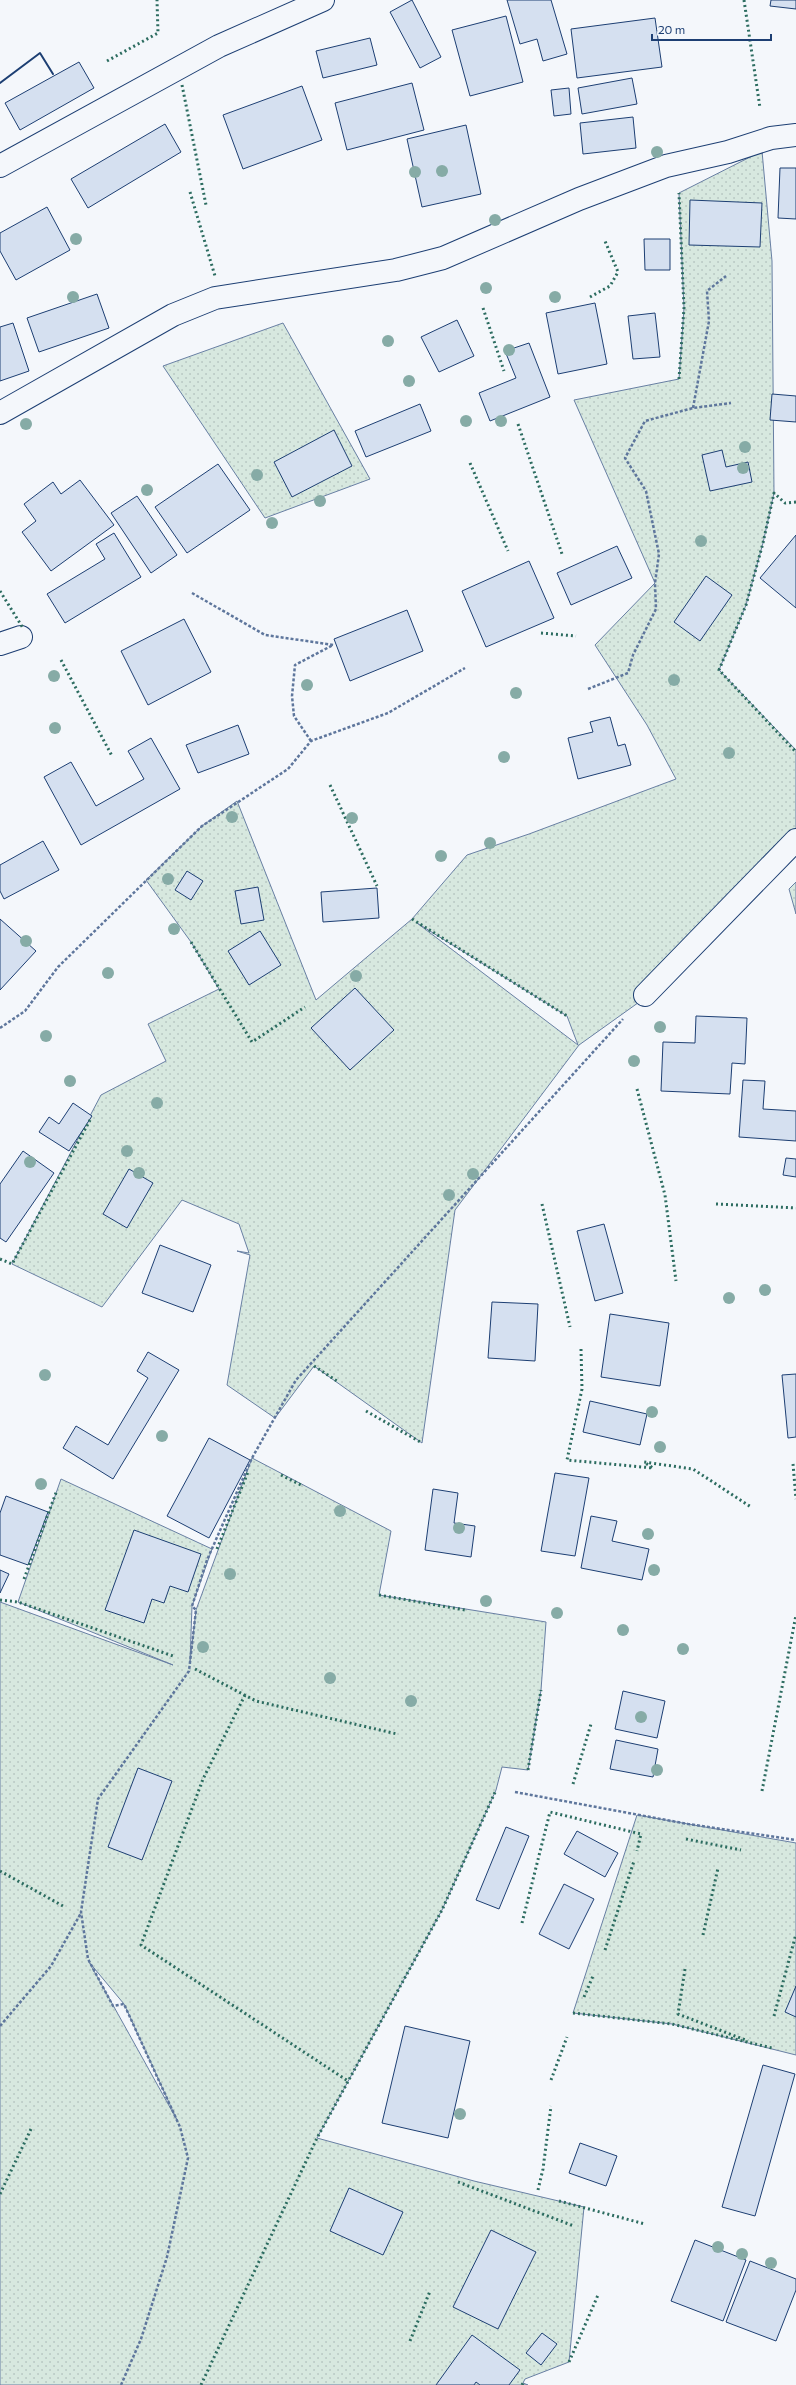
<svg xmlns="http://www.w3.org/2000/svg" width="796" height="2385" viewBox="0 0 796 2385" font-family="Commissioner,sans-serif">
<defs>
<pattern id="green-dots" width="8" height="8" patternUnits="userSpaceOnUse"><rect width="8" height="8" fill="#d7e8df"/><path d="M2 2h.1M6 6h.1" fill="none" stroke="#b8c8c3" stroke-width="1.8" stroke-linecap="round"/></pattern>
</defs>
<rect width="100%" height="100%" fill="#f4f7fb"/>
<g fill="url(#green-dots)" stroke="#687fa3" fill-rule="evenodd">
<path d="M 762,151 L 772,261 L 774,493 L 763,543 L 746,605 L 719,670 L 796,750 L 796,852 L 663,985 L 579,1045 L 455,1210 L 422,1443 L 314,1366 L 275,1418 L 227,1385 L 250,1255 L 237,1251 L 249,1253 L 239,1224 L 182,1200 L 102,1307 L 12,1264 L 101,1095 L 166,1061 L 148,1024 L 219,989 L 191,942 L 146,880 L 202,826 L 237,801 L 316,1000 L 412,919 L 467,855 L 529,834 L 676,779 L 647,725 L 595,645 L 655,583 L 574,400 L 679,379 L 684,308 L 679,193 ZM 417,923 L 567,1016 L 578,1045 Z"/>
<path d="M 283,323 L 370,479 L 265,518 L 163,366 Z"/>
<path d="M 796,882 L 796,914 L 789,889 Z"/>
<path d="M 252,1458 L 391,1531 L 379,1595 L 546,1622 L 541,1690 L 528,1770 L 502,1767 L 496,1790 L 442,1910 L 317,2138 L 474,2181 L 584,2207 L 569,2362 L 525,2379 L 523,2383 L 528,2385 L 0,2385 L 0,1602 L 173,1665 L 18,1602 L 61,1479 L 212,1549 L 192,1606 L 190,1662 L 196,1610 ZM 89,1962 L 124,2004 L 177,2120 Z"/>
<path d="M 637,1815 L 796,1843 L 796,2055 L 672,2024 L 573,2013 Z"/>
</g>
<g fill="#d5e0f0" stroke="#1d3f73">
<path d="M 412,0 L 441,57 L 420,68 L 390,12 Z"/>
<path d="M 507,0 L 551,0 L 567,54 L 543,61 L 537,39 L 520,44 Z"/>
<path d="M 771,0 L 796,0 L 796,9 L 770,6 Z"/>
<path d="M 506,16 L 523,82 L 470,96 L 452,30 Z"/>
<path d="M 655,18 L 662,67 L 577,78 L 571,29 Z"/>
<path d="M 370,38 L 377,65 L 323,78 L 316,51 Z"/>
<path d="M 79,62 L 94,88 L 20,130 L 5,103 Z"/>
<path d="M 632,78 L 637,104 L 582,114 L 578,88 Z"/>
<path d="M 412,83 L 424,130 L 347,150 L 335,103 Z"/>
<path d="M 302,86 L 322,140 L 243,169 L 223,115 Z"/>
<path d="M 569,88 L 571,114 L 554,116 L 551,90 Z"/>
<path d="M 633,117 L 636,148 L 583,154 L 580,123 Z"/>
<path d="M 165,124 L 181,152 L 88,208 L 71,179 Z"/>
<path d="M 466,125 L 481,194 L 422,207 L 407,139 Z"/>
<path d="M 780,168 L 796,168 L 796,219 L 778,218 Z"/>
<path d="M 690,200 L 762,203 L 760,247 L 689,245 Z"/>
<path d="M 47,207 L 70,250 L 16,280 L 0,251 L 0,233 Z"/>
<path d="M 644,239 L 670,239 L 670,270 L 645,270 Z"/>
<path d="M 97,294 L 109,328 L 39,352 L 27,318 Z"/>
<path d="M 595,303 L 607,364 L 558,374 L 546,313 Z"/>
<path d="M 655,313 L 660,357 L 633,359 L 628,316 Z"/>
<path d="M 457,320 L 474,356 L 439,372 L 421,337 Z"/>
<path d="M 13,323 L 29,371 L 0,381 L 0,327 Z"/>
<path d="M 529,343 L 550,397 L 490,421 L 479,393 L 516,378 L 505,351 Z"/>
<path d="M 772,394 L 796,396 L 796,422 L 770,420 Z"/>
<path d="M 420,404 L 431,431 L 366,457 L 355,431 Z"/>
<path d="M 334,430 L 352,466 L 292,497 L 274,462 Z"/>
<path d="M 722,450 L 726,467 L 748,462 L 752,482 L 710,491 L 702,455 Z"/>
<path d="M 218,464 L 250,510 L 187,553 L 155,507 Z"/>
<path d="M 80,480 L 114,525 L 51,571 L 22,532 L 36,521 L 24,504 L 53,482 L 61,494 Z"/>
<path d="M 137,496 L 177,555 L 151,573 L 111,513 Z"/>
<path d="M 114,533 L 141,577 L 65,623 L 47,594 L 105,559 L 96,544 Z"/>
<path d="M 796,535 L 796,608 L 760,578 Z"/>
<path d="M 617,546 L 632,578 L 571,605 L 557,573 Z"/>
<path d="M 529,561 L 554,618 L 486,647 L 462,591 Z"/>
<path d="M 706,576 L 732,595 L 700,641 L 674,622 Z"/>
<path d="M 407,610 L 423,651 L 350,681 L 334,639 Z"/>
<path d="M 184,619 L 211,672 L 148,705 L 121,651 Z"/>
<path d="M 610,717 L 618,746 L 625,744 L 631,765 L 578,779 L 568,738 L 593,732 L 590,722 Z"/>
<path d="M 238,725 L 249,754 L 198,773 L 186,745 Z"/>
<path d="M 151,738 L 180,789 L 81,845 L 44,777 L 71,762 L 96,806 L 144,779 L 128,751 Z"/>
<path d="M 43,841 L 59,870 L 4,899 L 0,891 L 0,865 Z"/>
<path d="M 187,871 L 203,881 L 191,900 L 175,890 Z"/>
<path d="M 258,887 L 264,920 L 241,924 L 235,891 Z"/>
<path d="M 377,888 L 379,918 L 323,922 L 321,892 Z"/>
<path d="M 0,919 L 36,951 L 0,990 Z"/>
<path d="M 260,931 L 281,965 L 249,985 L 228,951 Z"/>
<path d="M 355,988 L 394,1030 L 350,1070 L 311,1028 Z"/>
<path d="M 696,1016 L 747,1018 L 745,1064 L 732,1063 L 730,1094 L 661,1091 L 663,1042 L 695,1043 Z"/>
<path d="M 743,1080 L 765,1081 L 763,1109 L 796,1111 L 796,1141 L 739,1137 Z"/>
<path d="M 73,1103 L 92,1116 L 69,1151 L 39,1132 L 49,1117 L 59,1124 Z"/>
<path d="M 23,1151 L 54,1173 L 6,1242 L 0,1238 L 0,1184 Z"/>
<path d="M 786,1158 L 796,1159 L 796,1177 L 783,1175 Z"/>
<path d="M 129,1169 L 153,1183 L 127,1228 L 103,1214 Z"/>
<path d="M 604,1224 L 623,1293 L 595,1301 L 577,1231 Z"/>
<path d="M 160,1245 L 211,1265 L 193,1312 L 142,1293 Z"/>
<path d="M 492,1302 L 538,1304 L 535,1361 L 488,1358 Z"/>
<path d="M 610,1314 L 669,1323 L 660,1386 L 601,1377 Z"/>
<path d="M 148,1352 L 179,1370 L 113,1479 L 63,1448 L 76,1426 L 108,1445 L 148,1378 L 137,1371 Z"/>
<path d="M 796,1374 L 796,1437 L 788,1438 L 782,1375 Z"/>
<path d="M 590,1401 L 647,1414 L 640,1445 L 583,1432 Z"/>
<path d="M 209,1438 L 250,1460 L 209,1538 L 167,1516 Z"/>
<path d="M 555,1473 L 589,1478 L 575,1556 L 541,1551 Z"/>
<path d="M 433,1489 L 458,1493 L 454,1523 L 475,1526 L 471,1557 L 425,1550 Z"/>
<path d="M 6,1496 L 48,1512 L 28,1565 L 0,1555 L 0,1513 Z"/>
<path d="M 591,1516 L 617,1521 L 612,1541 L 649,1549 L 642,1580 L 581,1568 Z"/>
<path d="M 134,1530 L 201,1554 L 188,1592 L 170,1586 L 164,1603 L 152,1599 L 144,1623 L 105,1610 Z"/>
<path d="M 0,1570 L 9,1574 L 0,1593 Z"/>
<path d="M 623,1691 L 665,1701 L 657,1738 L 615,1729 Z"/>
<path d="M 616,1740 L 658,1749 L 653,1777 L 610,1769 Z"/>
<path d="M 138,1768 L 172,1781 L 142,1860 L 108,1847 Z"/>
<path d="M 506,1827 L 529,1836 L 499,1909 L 476,1900 Z"/>
<path d="M 577,1831 L 618,1853 L 605,1877 L 564,1854 Z"/>
<path d="M 564,1884 L 594,1899 L 569,1949 L 539,1934 Z"/>
<path d="M 796,1986 L 796,2017 L 785,2012 Z"/>
<path d="M 405,2026 L 470,2041 L 448,2138 L 382,2123 Z"/>
<path d="M 763,2065 L 795,2074 L 755,2216 L 722,2207 Z"/>
<path d="M 580,2143 L 617,2156 L 606,2186 L 569,2173 Z"/>
<path d="M 349,2188 L 403,2212 L 383,2255 L 330,2231 Z"/>
<path d="M 491,2230 L 536,2252 L 498,2329 L 453,2307 Z"/>
<path d="M 695,2240 L 746,2260 L 723,2321 L 671,2301 Z"/>
<path d="M 750,2261 L 796,2279 L 796,2290 L 776,2341 L 726,2322 Z"/>
<path d="M 542,2333 L 557,2344 L 541,2365 L 526,2353 Z"/>
<path d="M 472,2335 L 520,2370 L 509,2385 L 480,2385 L 476,2382 L 474,2385 L 436,2385 Z"/>
</g>
<g fill="none" stroke-linecap="round" stroke-linejoin="round">
<g stroke="#1d3f73" stroke-width="24">
<g id="street">
<path d="M 0,166 L 219,46 L 323,0"/>
<path d="M 0,413 L 173,315 L 215,298 L 396,270 L 443,258 L 579,199 L 666,166 L 728,152 L 771,138 L 796,135"/>
<path d="M 0,644 L 21,637"/>
<path d="M 645,995 L 796,840"/>
</g>
</g>
<g stroke="#5e769c" stroke-width="2.5" stroke-dasharray="3 2" stroke-linecap="butt">
<path d="M 693,408 L 709,321 L 707,291 L 726,276"/>
<path d="M 192,593 L 265,635 L 334,645"/>
<path d="M 588,689 L 628,673 L 633,655 L 656,609 L 655,583 L 659,554 L 646,491 L 625,458 L 645,421 L 693,408 L 731,403"/>
<path d="M 311,741 L 294,716 L 292,696 L 295,665 L 333,645"/>
<path d="M 0,1028 L 25,1011 L 58,967 L 202,826 L 288,769 L 311,741 L 388,713 L 465,668"/>
<path d="M 515,1792 L 688,1824 L 796,1840"/>
<path d="M 0,2026 L 51,1966 L 81,1913"/>
<path d="M 121,2385 L 141,2339 L 167,2257 L 188,2158 L 180,2127 L 124,2004 L 113,2006 L 88,1959 L 81,1912 L 98,1799 L 189,1671 L 196,1610 L 192,1606 L 207,1560 L 252,1458 L 296,1380 L 623,1019"/>
</g>
<use href="#street" stroke="#f4f7fb" stroke-width="22"/>
<g stroke="#2c6c60" stroke-width="3" stroke-dasharray="2 3" stroke-linecap="butt">
<path d="M 744,0 L 760,108"/>
<path d="M 107,61 L 158,33 L 157,0"/>
<path d="M 182,85 L 206,205"/>
<path d="M 190,192 L 215,276"/>
<path d="M 590,297 L 610,286 L 618,272 L 605,241"/>
<path d="M 483,308 L 504,371"/>
<path d="M 679,379 L 684,308 L 679,193"/>
<path d="M 518,424 L 562,554"/>
<path d="M 470,463 L 508,551"/>
<path d="M 796,502 L 785,503 L 774,493 L 763,543 L 746,605 L 719,670 L 796,752"/>
<path d="M 0,591 L 23,628"/>
<path d="M 541,633 L 576,636"/>
<path d="M 61,660 L 112,756"/>
<path d="M 330,785 L 377,886"/>
<path d="M 412,919 L 567,1016"/>
<path d="M 191,942 L 252,1042 L 305,1007"/>
<path d="M 637,1089 L 665,1195 L 676,1281"/>
<path d="M 542,1204 L 570,1327"/>
<path d="M 716,1204 L 796,1208"/>
<path d="M 0,1259 L 12,1264 L 90,1120"/>
<path d="M 581,1349 L 582,1389 L 567,1460 L 653,1468 L 644,1462 L 693,1469 L 751,1507"/>
<path d="M 314,1366 L 337,1381"/>
<path d="M 366,1411 L 422,1443"/>
<path d="M 793,1464 L 796,1499"/>
<path d="M 281,1475 L 301,1485"/>
<path d="M 217,1549 L 248,1472"/>
<path d="M 24,1579 L 57,1490"/>
<path d="M 379,1595 L 465,1610"/>
<path d="M 0,1600 L 18,1602 L 173,1656"/>
<path d="M 195,1669 L 256,1701 L 397,1734"/>
<path d="M 245,1695 L 203,1779 L 141,1945 L 348,2081"/>
<path d="M 528,1770 L 541,1690"/>
<path d="M 573,1784 L 591,1724"/>
<path d="M 762,1791 L 796,1615"/>
<path d="M 686,1839 L 741,1850"/>
<path d="M 0,1871 L 63,1906"/>
<path d="M 522,1923 L 550,1812 L 641,1834 L 637,1851"/>
<path d="M 703,1935 L 718,1868"/>
<path d="M 605,1950 L 634,1861"/>
<path d="M 685,1969 L 678,2014 L 748,2041"/>
<path d="M 584,1997 L 593,1976"/>
<path d="M 573,2013 L 672,2024 L 772,2048"/>
<path d="M 774,2016 L 796,1934"/>
<path d="M 551,2080 L 567,2037"/>
<path d="M 458,2182 L 574,2226"/>
<path d="M 538,2190 L 543,2169 L 551,2106"/>
<path d="M 0,2194 L 31,2129"/>
<path d="M 559,2201 L 645,2224"/>
<path d="M 410,2341 L 430,2291"/>
<path d="M 569,2362 L 598,2295"/>
<path d="M 201,2385 L 317,2138 L 442,1910 L 496,1790"/>
<path d="M 522,2385 L 523,2383"/>
</g>
<path stroke="#1d3f73" stroke-width="2" d="M 0,83 L 40,53 L 53,74"/>
</g>
<g fill="#86aba6">
<circle cx="657" cy="152" r="6"/>
<circle cx="442" cy="171" r="6"/>
<circle cx="415" cy="172" r="6"/>
<circle cx="495" cy="220" r="6"/>
<circle cx="76" cy="239" r="6"/>
<circle cx="486" cy="288" r="6"/>
<circle cx="73" cy="297" r="6"/>
<circle cx="555" cy="297" r="6"/>
<circle cx="388" cy="341" r="6"/>
<circle cx="509" cy="350" r="6"/>
<circle cx="409" cy="381" r="6"/>
<circle cx="466" cy="421" r="6"/>
<circle cx="501" cy="421" r="6"/>
<circle cx="26" cy="424" r="6"/>
<circle cx="745" cy="447" r="6"/>
<circle cx="743" cy="468" r="6"/>
<circle cx="257" cy="475" r="6"/>
<circle cx="147" cy="490" r="6"/>
<circle cx="320" cy="501" r="6"/>
<circle cx="272" cy="523" r="6"/>
<circle cx="701" cy="541" r="6"/>
<circle cx="54" cy="676" r="6"/>
<circle cx="674" cy="680" r="6"/>
<circle cx="307" cy="685" r="6"/>
<circle cx="516" cy="693" r="6"/>
<circle cx="55" cy="728" r="6"/>
<circle cx="729" cy="753" r="6"/>
<circle cx="504" cy="757" r="6"/>
<circle cx="232" cy="817" r="6"/>
<circle cx="352" cy="818" r="6"/>
<circle cx="490" cy="843" r="6"/>
<circle cx="441" cy="856" r="6"/>
<circle cx="168" cy="879" r="6"/>
<circle cx="174" cy="929" r="6"/>
<circle cx="26" cy="941" r="6"/>
<circle cx="108" cy="973" r="6"/>
<circle cx="356" cy="976" r="6"/>
<circle cx="660" cy="1027" r="6"/>
<circle cx="46" cy="1036" r="6"/>
<circle cx="634" cy="1061" r="6"/>
<circle cx="70" cy="1081" r="6"/>
<circle cx="157" cy="1103" r="6"/>
<circle cx="127" cy="1151" r="6"/>
<circle cx="30" cy="1162" r="6"/>
<circle cx="139" cy="1173" r="6"/>
<circle cx="473" cy="1174" r="6"/>
<circle cx="449" cy="1195" r="6"/>
<circle cx="765" cy="1290" r="6"/>
<circle cx="729" cy="1298" r="6"/>
<circle cx="45" cy="1375" r="6"/>
<circle cx="652" cy="1412" r="6"/>
<circle cx="162" cy="1436" r="6"/>
<circle cx="660" cy="1447" r="6"/>
<circle cx="41" cy="1484" r="6"/>
<circle cx="340" cy="1511" r="6"/>
<circle cx="459" cy="1528" r="6"/>
<circle cx="648" cy="1534" r="6"/>
<circle cx="654" cy="1570" r="6"/>
<circle cx="230" cy="1574" r="6"/>
<circle cx="486" cy="1601" r="6"/>
<circle cx="557" cy="1613" r="6"/>
<circle cx="623" cy="1630" r="6"/>
<circle cx="203" cy="1647" r="6"/>
<circle cx="683" cy="1649" r="6"/>
<circle cx="330" cy="1678" r="6"/>
<circle cx="411" cy="1701" r="6"/>
<circle cx="641" cy="1717" r="6"/>
<circle cx="657" cy="1770" r="6"/>
<circle cx="460" cy="2114" r="6"/>
<circle cx="718" cy="2247" r="6"/>
<circle cx="742" cy="2254" r="6"/>
<circle cx="771" cy="2263" r="6"/>
</g>
<path d="M652 34v6h119v-6" fill="none" stroke="#1d3f73" stroke-width="2"/>
<text x="658" y="34" font-size="12" fill="#1d3f73" stroke="#f4f7fb" stroke-width="3" paint-order="stroke">20 m</text>
</svg>
